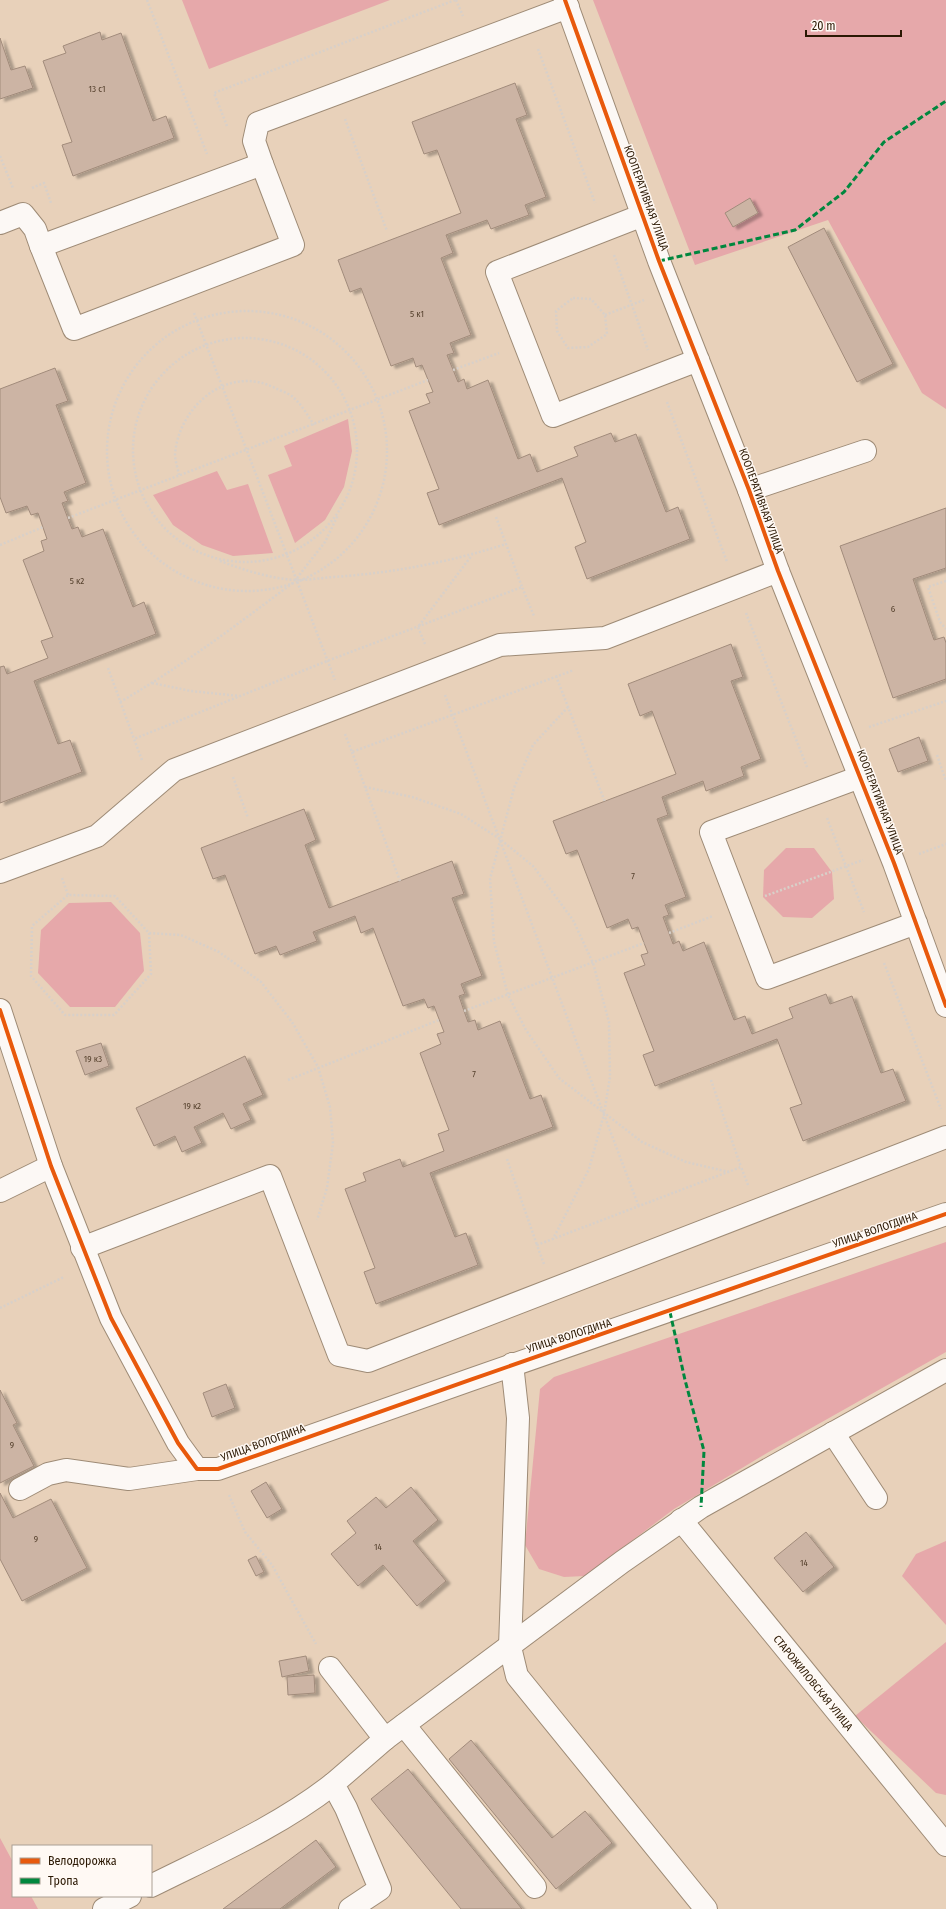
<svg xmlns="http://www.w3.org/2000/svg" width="946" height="1909" viewBox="0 0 946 1909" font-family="'Fira Sans Condensed',sans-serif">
<defs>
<filter id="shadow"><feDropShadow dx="4.5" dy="2.5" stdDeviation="1" flood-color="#0004"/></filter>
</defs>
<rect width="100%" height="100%" fill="#e8d1ba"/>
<g fill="#e6a8aa">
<path d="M 182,0 L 390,0 L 209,69 Z"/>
<path d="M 593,0 L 946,0 L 946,409 L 922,393 L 828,220 L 695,265 Z"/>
<path d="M 348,419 L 352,451 L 344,487 L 325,520 L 295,543 L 268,475 L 292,466 L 284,446 Z"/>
<path d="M 217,471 L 227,490 L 248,484 L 273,553 L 233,556 L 202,545 L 173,525 L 153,495 Z"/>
<path d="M 786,848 L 814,848 L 832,872 L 834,899 L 812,918 L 783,917 L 763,897 L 764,870 Z"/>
<path d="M 111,902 L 140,933 L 144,971 L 115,1007 L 70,1007 L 38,973 L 41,930 L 69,903 Z"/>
<path d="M 946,1242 L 946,1352 L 767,1453 L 674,1509 L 585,1576 L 564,1577 L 539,1569 L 525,1545 L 540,1389 L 554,1377 Z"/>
<path d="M 946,1541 L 946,1625 L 902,1576 L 916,1554 Z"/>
<path d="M 946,1642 L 946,1795 L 936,1793 L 855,1716 Z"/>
<path d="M 0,1838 L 13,1862 L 13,1896 L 31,1896 L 38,1909 L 0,1909 Z"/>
</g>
<g fill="#ccb4a4" stroke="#a18b7b" filter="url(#shadow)">
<path d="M 100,32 L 102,40 L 121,33 L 153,121 L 166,116 L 174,138 L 73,176 L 62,145 L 72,142 L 43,61 L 66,53 L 63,46 Z"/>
<path d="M 0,38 L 11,70 L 25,66 L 33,88 L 0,99 Z"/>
<path d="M 515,83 L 527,115 L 516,119 L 546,197 L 525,205 L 529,215 L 491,229 L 487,220 L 446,235 L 453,253 L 441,258 L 471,335 L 450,343 L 454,353 L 447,355 L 458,382 L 464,379 L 467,389 L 488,380 L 518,459 L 530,454 L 537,472 L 578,456 L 574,447 L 611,433 L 615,442 L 636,434 L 666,512 L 678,507 L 690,539 L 587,579 L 575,547 L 586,542 L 562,478 L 439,525 L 427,493 L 439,489 L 409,411 L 430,403 L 426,394 L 433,392 L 422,365 L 416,367 L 413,358 L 391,366 L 361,288 L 350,292 L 338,260 L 461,213 L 437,150 L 424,154 L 412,122 Z"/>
<path d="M 750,198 L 758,213 L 733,227 L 725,213 Z"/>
<path d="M 824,228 L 893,364 L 857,382 L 788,247 Z"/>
<path d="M 55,368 L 68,401 L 56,405 L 86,483 L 64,492 L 68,501 L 62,503 L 72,529 L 78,527 L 82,537 L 103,529 L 133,607 L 144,602 L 156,634 L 34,681 L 58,744 L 70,740 L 82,772 L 0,803 L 0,667 L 4,666 L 7,674 L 48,658 L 41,641 L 53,637 L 23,560 L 44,551 L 41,541 L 47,539 L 38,513 L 31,515 L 27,506 L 6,513 L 0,497 L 0,389 Z"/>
<path d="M 946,508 L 946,568 L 913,579 L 934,640 L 944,637 L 946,643 L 946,679 L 893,698 L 840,546 Z"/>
<path d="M 731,644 L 743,677 L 731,681 L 761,759 L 741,767 L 744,776 L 706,791 L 703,781 L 662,797 L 668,815 L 657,819 L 686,897 L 665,905 L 669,915 L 663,917 L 669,933 L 673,944 L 679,941 L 683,951 L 704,942 L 734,1020 L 745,1016 L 752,1034 L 793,1018 L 789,1008 L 826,994 L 830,1004 L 852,996 L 881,1073 L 893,1069 L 906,1101 L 803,1141 L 790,1108 L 802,1104 L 777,1039 L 655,1086 L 643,1055 L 654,1051 L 624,973 L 645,965 L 641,955 L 648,953 L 644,943 L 638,927 L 632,929 L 628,919 L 607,928 L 577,850 L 566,854 L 553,821 L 676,774 L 652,711 L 640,716 L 628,684 Z"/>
<path d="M 919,737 L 928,761 L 898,772 L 889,749 Z"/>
<path d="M 304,809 L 316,840 L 305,845 L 329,908 L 452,861 L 464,894 L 452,898 L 482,976 L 461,984 L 465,994 L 459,996 L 464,1011 L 468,1022 L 475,1020 L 478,1030 L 500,1021 L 530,1099 L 541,1095 L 553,1127 L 430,1173 L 455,1237 L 466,1233 L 478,1265 L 376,1304 L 364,1272 L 375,1268 L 345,1189 L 366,1181 L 363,1173 L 400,1159 L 403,1167 L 444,1151 L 438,1134 L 449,1130 L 420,1053 L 441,1044 L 437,1034 L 444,1032 L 434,1006 L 428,1008 L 424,999 L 403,1006 L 373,928 L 361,933 L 355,916 L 313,932 L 317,941 L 280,955 L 276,946 L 255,954 L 225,875 L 213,879 L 201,848 Z"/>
<path d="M 101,1043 L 109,1066 L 85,1075 L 76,1051 Z"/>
<path d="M 245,1056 L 263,1095 L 243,1104 L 251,1120 L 231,1129 L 223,1113 L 194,1127 L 202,1143 L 182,1152 L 175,1136 L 154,1146 L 136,1108 Z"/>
<path d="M 226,1384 L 235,1408 L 212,1417 L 203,1393 Z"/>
<path d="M 0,1390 L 17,1423 L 13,1425 L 34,1466 L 0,1483 Z"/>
<path d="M 266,1482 L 282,1509 L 267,1518 L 251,1491 Z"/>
<path d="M 411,1487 L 438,1520 L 413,1541 L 446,1581 L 417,1606 L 383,1565 L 358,1586 L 331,1554 L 356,1533 L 347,1521 L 376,1497 L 386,1508 Z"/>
<path d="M 0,1493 L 13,1518 L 51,1499 L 87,1568 L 22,1601 L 0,1559 Z"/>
<path d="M 806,1532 L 834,1567 L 803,1592 L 774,1558 Z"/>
<path d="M 256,1556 L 264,1572 L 256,1576 L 248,1560 Z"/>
<path d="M 306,1656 L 309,1671 L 282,1677 L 279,1661 Z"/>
<path d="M 314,1675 L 315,1693 L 288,1695 L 287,1677 Z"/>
<path d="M 471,1740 L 552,1838 L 585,1811 L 612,1843 L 556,1889 L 449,1759 Z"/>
<path d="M 408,1769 L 522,1909 L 461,1909 L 371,1799 Z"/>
<path d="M 316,1840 L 336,1867 L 280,1909 L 223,1909 Z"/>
</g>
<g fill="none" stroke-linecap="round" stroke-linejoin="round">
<g stroke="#9e8b76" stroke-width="24">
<g id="minor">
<path d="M 565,0 L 659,261 L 749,490 L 778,571 L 894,863 L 946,1006"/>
<path d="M 643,215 L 497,272 L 553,416 L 698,360"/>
<path d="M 0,223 L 23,214 L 35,229 L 41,246 L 262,164 L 254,141 L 258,123 L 568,7"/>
<path d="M 41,246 L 74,329 L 293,245 L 262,164"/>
<path d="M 749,490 L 865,451"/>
<path d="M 860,777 L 711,832 L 767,978 L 916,923"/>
<path d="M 0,872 L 97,836 L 174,770 L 500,645 L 605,638 L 778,571"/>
<path d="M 0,1010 L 51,1166 L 111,1318 L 178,1443 L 197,1469"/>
<path d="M 0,1191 L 51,1166"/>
<path d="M 82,1248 L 270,1176 L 339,1355 L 368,1361 L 946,1137"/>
<path d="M 512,1364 L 518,1418 L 510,1647 L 517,1676 L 706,1909"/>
<path d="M 833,1433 L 876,1498"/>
<path d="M 20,1489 L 48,1474 L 66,1470 L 129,1479 L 197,1469 L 218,1469 C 460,1382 703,1300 946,1214"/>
<path d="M 681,1520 L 946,1845"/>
<path d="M 330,1668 L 385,1739"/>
<path d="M 404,1725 L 535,1887"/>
<path d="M 151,1886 C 213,1855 278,1827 333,1784"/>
<path d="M 104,1909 L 130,1896"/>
<path d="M 350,1909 L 380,1889 L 346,1808 L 333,1784 L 385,1739 L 622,1562 L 701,1507 L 946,1370"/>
</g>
</g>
<g stroke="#d8d0c9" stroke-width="2.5" stroke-dasharray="2 2" stroke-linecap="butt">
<path d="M 147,0 L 207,154"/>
<path d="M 456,0 L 463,16"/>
<path d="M 538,49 L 595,203"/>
<path d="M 345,119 L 387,231"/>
<path d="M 227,126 L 214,93 L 455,0"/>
<path d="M 0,156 L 13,188"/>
<path d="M 32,188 L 44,183 L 51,203"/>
<path d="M 614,255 L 648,350"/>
<path d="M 573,298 L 591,299 L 605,315 L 607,334 L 588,347 L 568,348 L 557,331 L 556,311 Z"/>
<circle cx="247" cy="451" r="140"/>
<path d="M 194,313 L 335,680"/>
<path d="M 605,315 L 644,300"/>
<circle cx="245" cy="450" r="112"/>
<path d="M 453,370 L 499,353"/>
<path d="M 667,402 L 727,562"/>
<path d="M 179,475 C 178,469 175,461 175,454 C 179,406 228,364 275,388 C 281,391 289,393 294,398 C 302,405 308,416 314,425"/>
<path d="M 496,517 L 522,587"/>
<path d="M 68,518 L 428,380"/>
<path d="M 0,545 L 43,527"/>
<path d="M 220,561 C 244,570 271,579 297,580 C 309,580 321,578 333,577 C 393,573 450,562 506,544"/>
<path d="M 297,578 L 325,542 L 338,515"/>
<path d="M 946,581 L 928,587 L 940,622 L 946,629"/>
<path d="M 746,613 L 807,767"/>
<path d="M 425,644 L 418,627 L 472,555"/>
<path d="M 108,668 L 134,739"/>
<path d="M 556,676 L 605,802"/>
<path d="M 152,683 L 191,691 L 239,696"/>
<path d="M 445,695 L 639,1207"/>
<path d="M 120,702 C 181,667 238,624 294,582"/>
<path d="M 568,707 L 533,745 L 514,788 L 490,879 L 494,942 L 508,995 L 526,1030 L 559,1078 L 642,1142 L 686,1162 L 729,1172"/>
<path d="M 869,727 L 946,701"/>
<path d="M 345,734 L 352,752 L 574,670"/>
<path d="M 352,752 L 400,881"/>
<path d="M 937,755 L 946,781"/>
<path d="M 142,760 L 134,739 L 327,661 L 522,587 L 534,616"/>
<path d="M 233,777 L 248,818"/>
<path d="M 365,787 L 412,797 L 461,814 L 500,839 L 533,866 L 573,920 L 593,963 L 609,1022 L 610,1077 L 604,1114 L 589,1169 L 553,1239"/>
<path d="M 827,818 L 864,912"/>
<path d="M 919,854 L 946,844"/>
<path d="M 62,878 L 68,895"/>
<path d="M 765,896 L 863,860"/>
<path d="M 149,933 L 151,974 L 114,1015 L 65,1015 L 31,976 L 32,926 L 68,895 L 115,896 L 149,933 L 181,935 L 219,952 L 261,982 L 292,1022 L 318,1067 L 330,1107 L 333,1143 L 327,1188 L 317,1220"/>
<path d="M 669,933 L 713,916"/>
<path d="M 884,963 L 941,1109"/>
<path d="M 464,1011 L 644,943"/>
<path d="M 288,1080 L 439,1020"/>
<path d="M 711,1080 L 741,1167"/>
<path d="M 507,1159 L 537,1245"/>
<path d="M 544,1264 L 537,1245 L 741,1167 L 748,1185"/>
<path d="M 0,1308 L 64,1277"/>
<path d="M 229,1495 L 245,1532 L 272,1565 L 316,1644"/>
</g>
<use href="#minor" stroke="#fcf8f5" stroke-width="22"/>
<g stroke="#00873e" stroke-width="3" stroke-dasharray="6 3" stroke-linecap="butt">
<path d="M 659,261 L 795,230 L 844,192 L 884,142 L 946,101"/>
<path d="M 670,1312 L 685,1380 L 704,1451 L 701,1507"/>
</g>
<g stroke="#fff9f4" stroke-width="6">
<g id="cycleway">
<path d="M 565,0 L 659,261 L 749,490 L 778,571 L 894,863 L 946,1006"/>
<path d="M 0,1010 L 51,1166 L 111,1318 L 178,1443 L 197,1469 L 218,1469 C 460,1382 703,1300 946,1214"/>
</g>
</g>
<use href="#cycleway" stroke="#e8590c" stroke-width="4"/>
</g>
<g text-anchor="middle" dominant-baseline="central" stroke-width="3" stroke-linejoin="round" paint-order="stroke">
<g font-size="9" fill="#533f2b">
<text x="97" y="89">13 с1</text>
<text x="417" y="314">5 к1</text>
<text x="77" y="581">5 к2</text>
<text x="893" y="609">6</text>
<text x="633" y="876">7</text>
<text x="93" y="1059">19 к3</text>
<text x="474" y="1074">7</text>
<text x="192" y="1106">19 к2</text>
<text x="12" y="1445">9</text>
<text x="36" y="1539">9</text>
<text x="378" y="1547">14</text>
<text x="804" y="1563">14</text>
</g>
<g font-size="11" fill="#2b1803" stroke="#fff9f4">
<text transform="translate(646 198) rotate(70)">КООПЕРАТИВНАЯ УЛИЦА</text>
<text transform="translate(761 501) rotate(70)">КООПЕРАТИВНАЯ УЛИЦА</text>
<text transform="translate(880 802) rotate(69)">КООПЕРАТИВНАЯ УЛИЦА</text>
<text transform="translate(875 1230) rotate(-19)">УЛИЦА ВОЛОГДИНА</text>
<text transform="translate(569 1336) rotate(-18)">УЛИЦА ВОЛОГДИНА</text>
<text transform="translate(263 1443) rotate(-20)">УЛИЦА ВОЛОГДИНА</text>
<text transform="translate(813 1683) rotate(51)">СТАРОЖИЛОВСКАЯ УЛИЦА</text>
</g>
</g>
<rect x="12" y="1845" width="140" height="52" fill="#fff9f4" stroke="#aa9f94"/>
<rect x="20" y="1858" width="20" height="6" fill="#e8590c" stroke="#aa9f94"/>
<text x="48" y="1865" font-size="12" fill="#2b1803">Велодорожка</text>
<rect x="20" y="1878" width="20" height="6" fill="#00873e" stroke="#aa9f94"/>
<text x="48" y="1885" font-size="12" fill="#2b1803">Тропа</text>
<path d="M806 30v6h95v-6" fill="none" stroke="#2b1803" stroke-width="2"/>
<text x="812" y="30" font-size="12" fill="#2b1803" stroke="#fff9f4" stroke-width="3" paint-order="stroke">20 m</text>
</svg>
